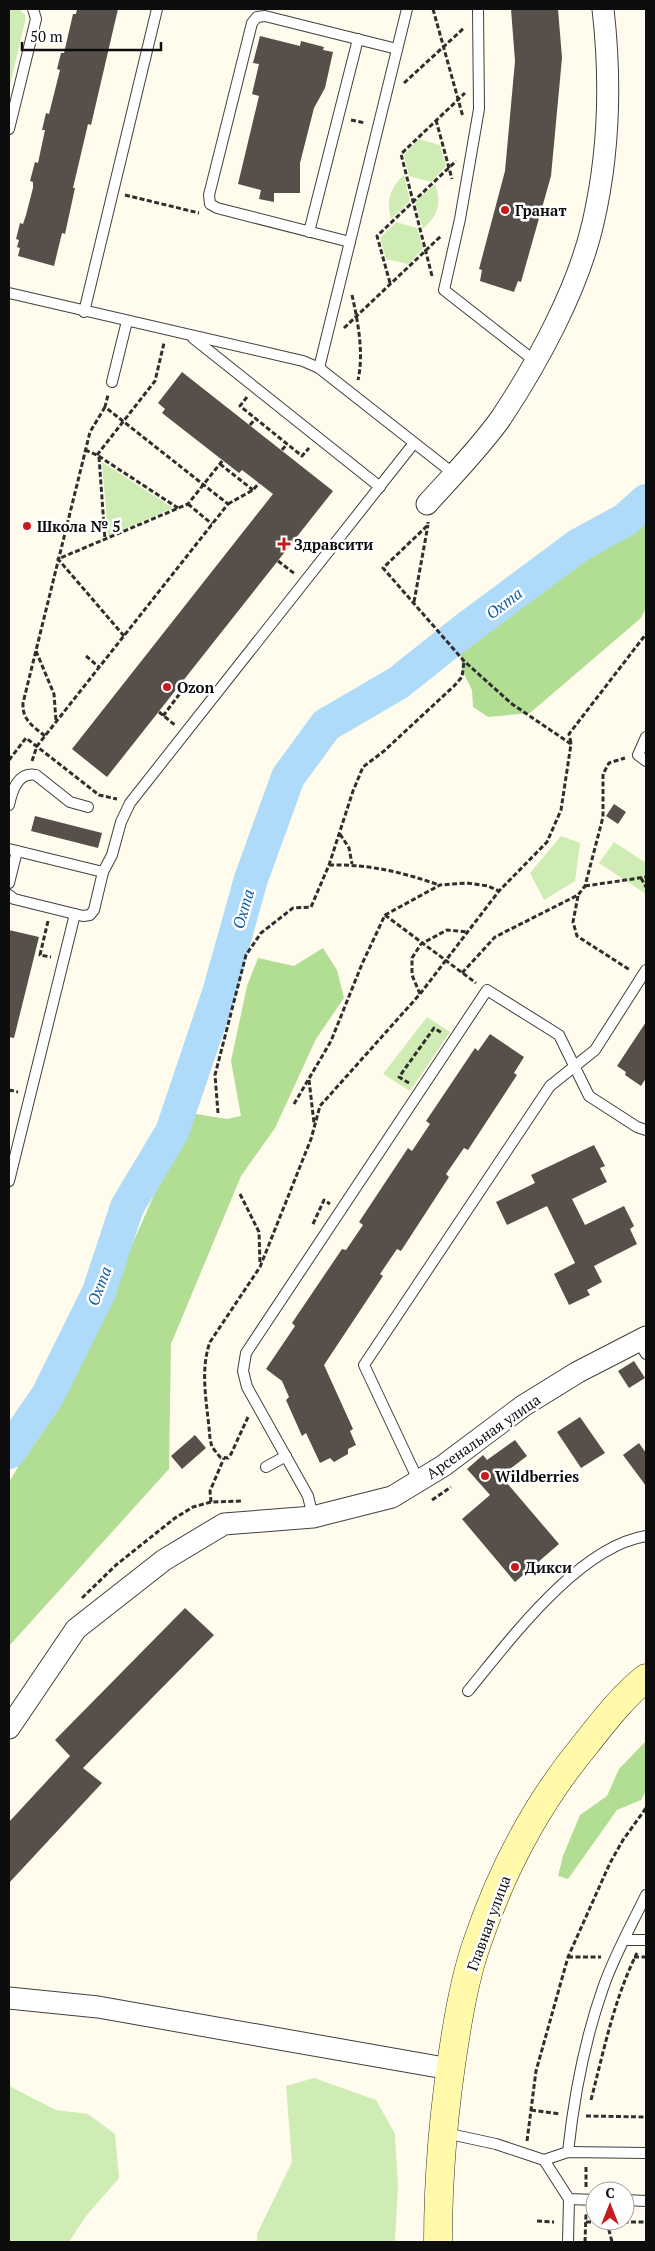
<svg xmlns="http://www.w3.org/2000/svg" width="655" height="2251" viewBox="0 0 655 2251" font-family="'PT Serif',serif">
<rect width="100%" height="100%" fill="#fffcee"/>
<g fill="#cfecb4">
<path d="M 9,9 L 19,9 L 25,15 L 25,21 L 9,90 Z"/>
<path d="M 419,139 L 440,145 L 446,166 L 431,182 L 409,176 L 404,155 Z"/>
<path d="M 404,175 L 410,201 L 391,219 C 386,201 390,187 404,175 Z"/>
<path d="M 435,184 C 442,204 438,215 423,229 L 415,202 Z"/>
<path d="M 396,222 L 417,228 L 423,249 L 408,264 L 386,259 L 380,238 Z"/>
<path d="M 102,462 L 173,508 L 108,536 Z"/>
<path d="M 561,836 L 580,843 L 575,881 L 544,900 L 530,873 Z"/>
<path d="M 614,842 L 646,863 L 646,894 L 599,863 Z"/>
<path d="M 427,1017 L 450,1032 L 410,1091 L 383,1074 Z"/>
<path d="M 314,2078 L 376,2100 L 395,2134 L 398,2186 L 395,2242 L 257,2242 L 257,2234 L 292,2162 L 286,2086 Z"/>
<path d="M 9,2086 L 56,2110 L 88,2114 L 115,2134 L 119,2178 L 86,2216 L 69,2242 L 9,2242 Z"/>
</g>
<g fill="#b2de93">
<path d="M 646,511 L 646,608 L 641,618 L 530,713 L 488,717 L 473,707 L 472,690 L 462,670 L 460,650 L 505,617 L 552,575 Z"/>
<path d="M 323,948 L 337,970 L 344,998 L 316,1039 L 275,1128 L 241,1176 L 171,1344 L 169,1469 L 9,1646 L 9,1482 L 53,1409 L 99,1320 L 190,1113 L 227,1119 L 241,1116 L 231,1061 L 247,986 L 258,958 L 294,966 Z"/>
<path d="M 646,1741 L 646,1791 L 641,1800 L 617,1810 L 568,1879 L 558,1876 L 563,1856 L 580,1815 L 607,1796 L 619,1769 Z"/>
</g>
<g fill="none" stroke-linecap="round" stroke-linejoin="round">
<path stroke="#afdbfa" stroke-width="34" d="M 9,1452 L 48,1395 L 99,1292 L 127,1207 L 172,1132 L 219,993 L 251,879 L 288,777 L 326,725 L 398,683 L 462,632 L 579,545 L 625,520 L 646,501"/>
</g>
<g fill="#574f49">
<path d="M 77,9 L 118,9 L 91,125 L 88,124 L 73,188 L 75,188 L 65,234 L 62,233 L 54,266 L 18,256 L 20,248 L 17,247 L 19,240 L 16,239 L 20,223 L 23,224 L 26,215 L 33,188 L 33,182 L 30,181 L 35,162 L 38,163 L 45,130 L 42,130 L 46,113 L 49,114 L 60,70 L 57,69 L 61,53 L 64,53 L 73,14 L 76,14 Z"/>
<path d="M 511,9 L 558,9 L 562,58 L 551,176 L 521,282 L 518,281 L 514,292 L 480,281 L 482,270 L 479,269 L 505,171 L 515,61 Z"/>
<path d="M 260,36 L 300,46 L 301,41 L 324,47 L 323,50 L 333,52 L 325,88 L 314,108 L 300,163 L 300,193 L 274,193 L 274,202 L 259,199 L 261,190 L 238,184 L 259,96 L 252,94 L 259,64 L 253,63 Z"/>
<path d="M 182,372 L 333,491 L 107,777 L 72,749 L 273,494 L 242,470 L 239,473 L 162,413 L 165,409 L 158,403 Z"/>
<path d="M 614,804 L 626,812 L 618,824 L 606,816 Z"/>
<path d="M 35,816 L 102,833 L 98,848 L 31,831 Z"/>
<path d="M 9,930 L 39,937 L 14,1038 L 9,1037 Z"/>
<path d="M 646,1022 L 646,1078 L 641,1086 L 625,1075 L 626,1072 L 617,1066 Z"/>
<path d="M 490,1034 L 524,1057 L 514,1073 L 517,1075 L 468,1150 L 464,1148 L 446,1174 L 449,1177 L 401,1251 L 397,1249 L 380,1274 L 383,1276 L 324,1365 L 353,1429 L 350,1431 L 356,1445 L 348,1449 L 348,1454 L 334,1462 L 330,1458 L 320,1463 L 306,1433 L 302,1436 L 286,1400 L 289,1397 L 282,1381 L 266,1369 L 295,1326 L 292,1323 L 342,1249 L 346,1250 L 363,1225 L 359,1222 L 408,1148 L 412,1151 L 430,1124 L 426,1121 L 475,1048 L 478,1051 Z"/>
<path d="M 594,1145 L 605,1166 L 600,1168 L 607,1182 L 572,1199 L 585,1225 L 624,1206 L 634,1226 L 630,1229 L 637,1244 L 594,1266 L 602,1282 L 587,1290 L 590,1295 L 569,1305 L 554,1274 L 575,1263 L 547,1206 L 507,1225 L 496,1202 L 535,1183 L 531,1175 Z"/>
<path d="M 634,1361 L 645,1378 L 629,1388 L 618,1371 Z"/>
<path d="M 580,1417 L 605,1453 L 581,1468 L 557,1432 Z"/>
<path d="M 195,1435 L 206,1448 L 182,1469 L 171,1456 Z"/>
<path d="M 515,1440 L 527,1456 L 501,1476 L 559,1544 L 515,1582 L 462,1519 L 490,1495 L 467,1469 L 483,1455 L 487,1460 Z"/>
<path d="M 639,1443 L 646,1453 L 646,1486 L 623,1455 Z"/>
<path d="M 185,1608 L 214,1635 L 83,1768 L 102,1783 L 9,1883 L 9,1822 L 70,1756 L 55,1740 Z"/>
</g>
<g fill="none" stroke-linecap="round" stroke-linejoin="round">
<g stroke="#404040" stroke-width="12">
<g id="service">
<path d="M 478,9 L 479,109 L 460,219 L 444,290 L 536,362"/>
<path d="M 9,129 L 36,19 L 33,9"/>
<path d="M 309,232 L 358,39"/>
<path d="M 350,242 L 217,208 L 210,204 L 209,195 L 252,23 L 257,17 L 265,16 L 397,49"/>
<path d="M 9,293 L 303,361 L 319,368 L 454,474"/>
<path d="M 84,312 L 157,9"/>
<path d="M 193,338 L 380,487"/>
<path d="M 319,368 L 407,9"/>
<path d="M 112,382 L 127,321"/>
<path d="M 646,737 L 638,755 L 646,761"/>
<path d="M 9,805 C 12,791 18,771 36,775 L 70,802 L 88,807"/>
<path d="M 9,849 L 103,872"/>
<path d="M 9,883 L 17,851"/>
<path d="M 9,895 L 14,899 L 83,916 L 90,915 L 94,910 L 103,872 L 112,855 L 121,822 L 130,803 L 414,443"/>
<path d="M 9,1181 L 75,914"/>
<path d="M 638,1341 L 646,1354"/>
<path d="M 266,1467 L 286,1456"/>
<path d="M 419,1482 L 364,1365 L 550,1086 L 595,1050 L 646,970"/>
<path d="M 313,1517 L 308,1496 L 247,1387 L 243,1371 L 246,1353 L 487,990 L 559,1035 L 589,1096 L 637,1127 L 646,1130"/>
<path d="M 468,1691 C 510,1640 578,1547 646,1536"/>
<path d="M 624,1940 L 646,1940"/>
<path d="M 445,2133 L 496,2144 L 544,2160 L 568,2152 L 646,2153"/>
<path d="M 568,2152 C 574,2096 584,2042 603,1988 C 614,1956 631,1926 646,1895"/>
<path d="M 544,2160 L 569,2199 L 595,2200"/>
<path d="M 625,2200 L 646,2201"/>
<path d="M 568,2242 L 569,2199"/>
</g>
</g>
<g stroke="#404040" stroke-width="23">
<g id="minor">
<path d="M 427,504 C 452,476 479,449 501,418 C 538,362 578,289 593,223 C 609,154 611,79 603,9"/>
<path d="M 9,1728 L 76,1629 L 164,1560 L 224,1524 L 313,1517 L 392,1497 L 443,1466 L 523,1406 L 578,1372 L 646,1337"/>
<path d="M 9,1998 L 98,2007 L 450,2069"/>
</g>
</g>
<g stroke="#2f2f2f" stroke-width="29">
<path id="secondary" d="M 438,2242 C 438,2174 444,2107 455,2039 C 460,2007 466,1974 477,1943 C 501,1872 537,1803 585,1745 C 604,1721 622,1697 646,1678"/>
</g>
<g stroke="#2f2f2f" stroke-width="3" stroke-dasharray="5 2.5" stroke-linecap="butt">
<path d="M 433,9 L 463,117"/>
<path d="M 404,83 L 464,28"/>
<path d="M 351,120 L 365,123"/>
<path d="M 436,120 L 452,179"/>
<path d="M 125,195 L 199,213"/>
<path d="M 432,276 L 401,154 L 465,93"/>
<path d="M 390,283 L 377,236 L 456,161"/>
<path d="M 352,295 C 358,322 364,353 358,380"/>
<path d="M 344,328 L 441,236"/>
<path d="M 247,397 L 240,406 L 302,456 L 309,448"/>
<path d="M 250,425 L 256,418"/>
<path d="M 85,450 L 97,455 L 178,508"/>
<path d="M 282,450 L 287,444"/>
<path d="M 97,455 L 155,381 L 164,343"/>
<path d="M 99,457 L 105,540"/>
<path d="M 220,464 L 253,490"/>
<path d="M 188,504 L 212,524"/>
<path d="M 228,504 L 253,490 L 259,483"/>
<path d="M 278,561 L 295,574"/>
<path d="M 414,602 L 428,525"/>
<path d="M 124,636 L 58,559 L 188,504 L 223,460"/>
<path d="M 36,651 L 54,694 L 56,721"/>
<path d="M 86,656 L 99,667"/>
<path d="M 183,681 L 201,694"/>
<path d="M 159,712 L 176,726"/>
<path d="M 163,716 L 187,684"/>
<path d="M 45,736 C 33,726 22,720 23,703 L 90,432 L 105,407"/>
<path d="M 571,743 L 569,734 L 646,634"/>
<path d="M 9,760 L 26,738 L 99,795 L 117,799"/>
<path d="M 32,761 L 37,746 L 228,504 L 105,407 L 108,395"/>
<path d="M 340,834 L 349,848 L 352,864"/>
<path d="M 329,865 C 368,864 402,872 439,885"/>
<path d="M 641,878 L 646,887"/>
<path d="M 585,886 L 646,877"/>
<path d="M 578,896 L 573,922 L 577,936 L 630,970"/>
<path d="M 385,915 L 476,983"/>
<path d="M 48,921 L 40,955 L 51,957"/>
<path d="M 462,973 L 495,937 L 578,895 L 585,886 L 603,817 L 603,774 L 609,763 L 625,758"/>
<path d="M 420,994 L 412,975 L 412,958 L 421,944 L 447,930 L 467,932"/>
<path d="M 309,1080 L 314,1123"/>
<path d="M 409,1083 L 399,1077 L 434,1028 L 442,1033"/>
<path d="M 9,1090 L 18,1092"/>
<path d="M 294,1104 L 331,1041 L 362,964 L 385,915 L 440,885 L 467,883 L 488,886 L 499,891"/>
<path d="M 218,1113 L 215,1075 L 246,955 L 261,933 L 293,908 L 311,907 L 329,865 L 353,791 L 363,767 L 384,751 L 454,686 L 462,677 L 464,662"/>
<path d="M 240,1194 L 259,1232 L 260,1264"/>
<path d="M 313,1224 L 324,1200 L 330,1204"/>
<path d="M 248,1417 L 231,1454 L 228,1458 L 220,1457 L 212,1447 L 210,1439 C 208,1408 199,1372 210,1342 L 260,1267 L 311,1139 L 320,1106 L 420,994 L 499,891 L 547,842 L 561,810 L 571,744 L 512,704 L 464,661 L 383,568 L 428,525 L 428,522"/>
<path d="M 432,1500 L 451,1487"/>
<path d="M 211,1502 L 210,1491 L 224,1458"/>
<path d="M 82,1598 L 116,1565 L 175,1518 L 193,1507 L 211,1502 L 242,1501"/>
<path d="M 568,1957 L 601,1957"/>
<path d="M 634,1957 L 646,1957"/>
<path d="M 591,2100 C 604,2050 614,1999 637,1953"/>
<path d="M 531,2110 L 560,2114"/>
<path d="M 586,2116 L 646,2117"/>
<path d="M 527,2141 L 536,2071 L 568,1957 L 610,1863 L 623,1840 L 646,1808"/>
<path d="M 586,2187 L 586,2165"/>
<path d="M 537,2221 L 554,2222"/>
<path d="M 586,2222 L 646,2222"/>
<path d="M 607,2222 L 612,2242"/>
<path d="M 585,2242 L 586,2213"/>
</g>
<use href="#service" stroke="#fff" stroke-width="10"/>
<use href="#minor" stroke="#fff" stroke-width="21"/>
<use href="#secondary" stroke="#fff9a9" stroke-width="28"/>
</g>
<g fill="#c71c1d" stroke="#fff" stroke-width="2">
<circle cx="505" cy="210" r="5"/>
<circle cx="27" cy="526" r="5"/>
<path d="M281.5 536.5h5v5h5v5h-5v5h-5v-5h-5v-5h5z"/>
<circle cx="167" cy="687" r="5"/>
<circle cx="485" cy="1476" r="5"/>
<circle cx="515" cy="1567" r="5"/>
</g>
<g text-anchor="middle" dominant-baseline="central" stroke-width="5" stroke-linejoin="round" paint-order="stroke">
<g font-size="15" font-weight="bold" fill="#0d0d0d" stroke="#fff" text-anchor="start">
<text x="515" y="210">Гранат</text>
<text x="37" y="526">Школа № 5</text>
<text x="294" y="544">Здравсити</text>
<text x="177" y="687">Ozon</text>
<text x="495" y="1476">Wildberries</text>
<text x="525" y="1567">Дикси</text>
</g>
<g font-size="15" fill="#0d0d0d" stroke="#fff">
<text transform="translate(483 1436) rotate(-35)">Арсенальная улица</text>
<text transform="translate(488 1923) rotate(-70)">Главная улица</text>
</g>
<g font-size="16" font-style="italic" fill="#0e5ea8" stroke="#fff">
<text transform="translate(504 603) rotate(-37)">Охта</text>
<text transform="translate(243 909) rotate(-74)">Охта</text>
<text transform="translate(99 1286) rotate(-69)">Охта</text>
</g>
</g>
<rect width="655" height="2251" fill="none" stroke="#0d0d0d" stroke-width="20"/>
<g transform="translate(610 2206)"><circle r="24" fill="#ffffff" stroke="#9e9e9e"/>
<path d="M0-4L9 19L0 12L-9 19Z" fill="#c71c1d"/>
<text y="-8" font-size="14" font-weight="bold" text-anchor="middle" fill="#0d0d0d">С</text>
</g>
<path d="M22 42v8h139v-8" fill="none" stroke="#0d0d0d" stroke-width="2.5"/>
<text x="30" y="42" font-size="15" fill="#0d0d0d" stroke="#ffffff" stroke-width="4" paint-order="stroke">50 m</text>
</svg>
